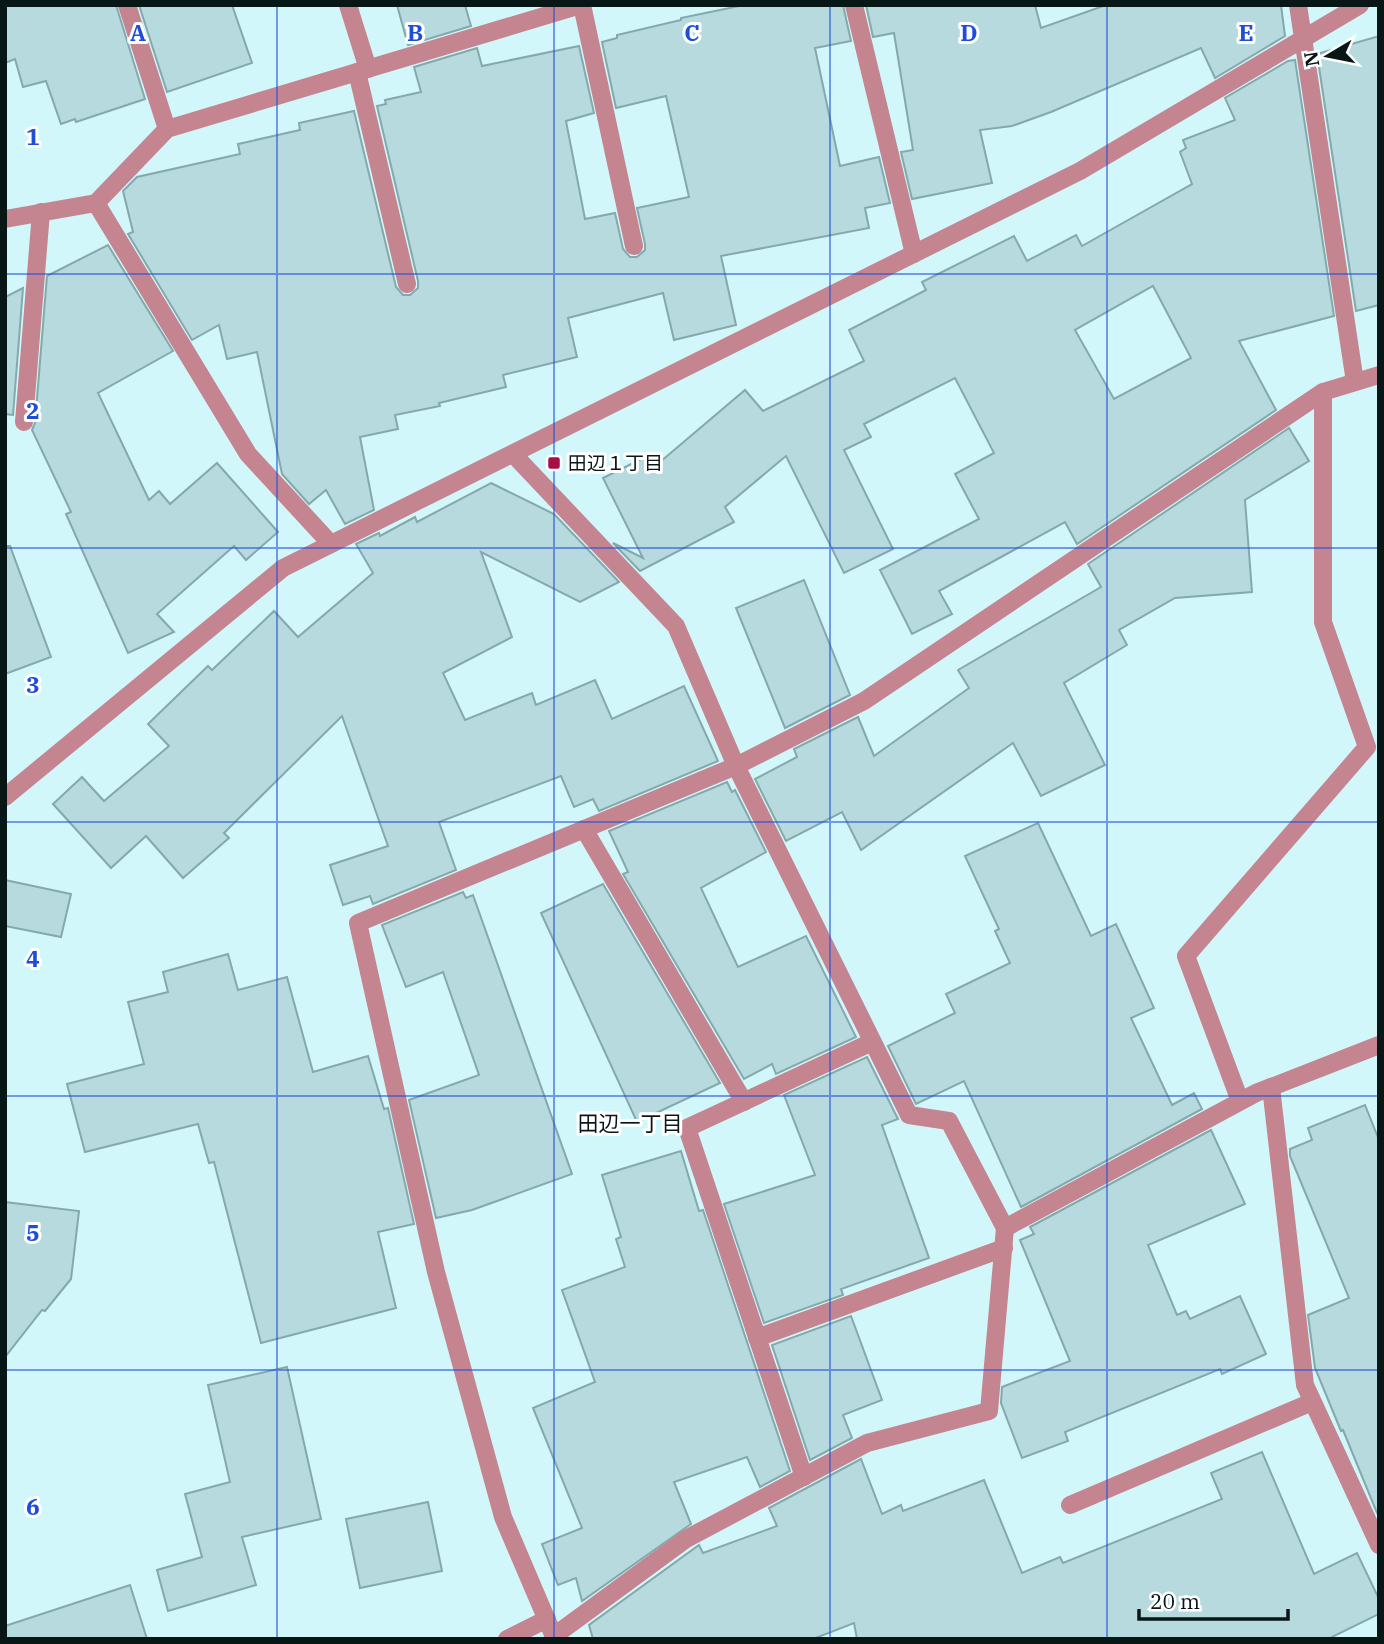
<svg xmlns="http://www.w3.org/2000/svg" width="1384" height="1644" viewBox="0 0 1384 1644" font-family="'IBM Plex Serif','Noto Sans JP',serif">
<rect width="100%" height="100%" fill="#d2f7fa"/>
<g fill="#b6dadd" stroke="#85a8ab" stroke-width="2" fill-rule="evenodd">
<path d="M 5,5 L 116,5 L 145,99 L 76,122 L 75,119 L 61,124 L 46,81 L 23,87 L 15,59 L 5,63 Z"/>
<path d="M 139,5 L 232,5 L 252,63 L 167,92 Z"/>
<path d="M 397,5 L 465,5 L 471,26 L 408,45 Z"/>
<path d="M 744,5 L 843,5 L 851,41 L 815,48 L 840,166 L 879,157 L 890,203 L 865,208 L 869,228 L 721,256 L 736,325 L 674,340 L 663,293 L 568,318 L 577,357 L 503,375 L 506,387 L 439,403 L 440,406 L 395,415 L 398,429 L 360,437 L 374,510 L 345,524 L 326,490 L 309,504 L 282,474 L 257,352 L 227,359 L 219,325 L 192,340 L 128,234 L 133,232 L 123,191 L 137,177 L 240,154 L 238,144 L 300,130 L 299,123 L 354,111 L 396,287 L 403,295 L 410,295 L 418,288 L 418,281 L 377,106 L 386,104 L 385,100 L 421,92 L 414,67 L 477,48 L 482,66 L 579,46 L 594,113 L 566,121 L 585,219 L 615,213 L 623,249 L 630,257 L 637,257 L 645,250 L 645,244 L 637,208 L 689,197 L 666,96 L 616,108 L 602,42 L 617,38 L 617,35 L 681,20 L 681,18 Z"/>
<path d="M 866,5 L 1035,5 L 1041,28 L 1106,5 L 1281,5 L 1285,36 L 1215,78 L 1201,48 L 1051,112 L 1012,126 L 980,130 L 992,183 L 912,199 L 901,152 L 913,150 L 894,33 L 873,37 Z"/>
<path d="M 1379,36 L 1379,305 L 1356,311 L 1317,54 Z"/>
<path d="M 1295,60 L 1334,316 L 1239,341 L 1276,410 L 1077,544 L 1065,522 L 939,591 L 952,614 L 912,634 L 880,570 L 979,519 L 955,474 L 994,453 L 955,378 L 864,424 L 871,437 L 844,450 L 893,549 L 844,573 L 786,456 L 725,507 L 734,522 L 640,571 L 613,543 L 643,558 L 603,478 L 647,456 L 653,468 L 745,390 L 763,411 L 864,361 L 849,330 L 926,290 L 922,282 L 1014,236 L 1027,261 L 1076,235 L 1082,246 L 1192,184 L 1180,152 L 1186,148 L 1183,140 L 1235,120 L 1225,98 L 1288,61 ZM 1153,286 L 1191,358 L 1114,399 L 1075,330 Z"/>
<path d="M 108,245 L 173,351 L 98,393 L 149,500 L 159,491 L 170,504 L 217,463 L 278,532 L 246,560 L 234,546 L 157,614 L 174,632 L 128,653 L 66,514 L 71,512 L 32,430 L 35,423 L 47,276 Z"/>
<path d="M 23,288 L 13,415 L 5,414 L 5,297 Z"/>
<path d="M 1289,428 L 1309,461 L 1245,500 L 1252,592 L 1175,598 L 1119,630 L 1127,645 L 1064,683 L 1105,765 L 1041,796 L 1013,743 L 861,850 L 842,812 L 786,841 L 755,779 L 797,757 L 794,749 L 858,717 L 874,756 L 969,688 L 958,670 L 1101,587 L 1088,564 Z"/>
<path d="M 491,483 L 554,514 L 619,582 L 580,602 L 481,552 L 512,637 L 443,673 L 465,720 L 532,693 L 536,705 L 595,680 L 612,719 L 684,686 L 718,761 L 599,811 L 593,799 L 574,807 L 561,776 L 439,822 L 456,870 L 373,904 L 370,896 L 343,905 L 330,865 L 388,846 L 342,716 L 224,833 L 229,838 L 183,878 L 146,836 L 111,868 L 53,804 L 82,777 L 104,801 L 169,746 L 148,724 L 208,666 L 212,670 L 274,611 L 298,637 L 373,573 L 356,544 L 379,533 L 380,536 L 415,517 L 417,522 Z"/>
<path d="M 5,546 L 10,546 L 51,657 L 5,674 Z"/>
<path d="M 804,580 L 850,695 L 785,728 L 736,608 Z"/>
<path d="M 727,782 L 732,792 L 735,790 L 766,852 L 701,888 L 738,967 L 806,936 L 856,1037 L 776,1074 L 772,1064 L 744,1079 L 623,874 L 628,872 L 609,831 Z"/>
<path d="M 1038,823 L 1091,936 L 1116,924 L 1154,1008 L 1131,1018 L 1172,1105 L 1194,1093 L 1202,1109 L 1021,1207 L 964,1081 L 916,1104 L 888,1046 L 955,1013 L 946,994 L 1010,963 L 995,931 L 999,929 L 965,856 Z"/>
<path d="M 5,880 L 71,894 L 61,937 L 5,926 Z"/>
<path d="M 603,884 L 720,1083 L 637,1122 L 541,913 Z"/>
<path d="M 463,892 L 466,898 L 473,895 L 572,1174 L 472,1210 L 436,1218 L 409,1100 L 479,1075 L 443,972 L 406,987 L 382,925 Z"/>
<path d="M 228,954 L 238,990 L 287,977 L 313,1072 L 368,1056 L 384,1109 L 388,1108 L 414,1224 L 378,1232 L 396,1308 L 261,1343 L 214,1162 L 209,1163 L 198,1124 L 85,1152 L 67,1084 L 144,1064 L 128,1002 L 168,992 L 163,972 Z"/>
<path d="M 867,1057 L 898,1119 L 882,1125 L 929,1258 L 841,1289 L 843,1295 L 764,1323 L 724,1204 L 815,1175 L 784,1095 Z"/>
<path d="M 1365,1105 L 1379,1140 L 1379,1513 L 1377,1513 L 1343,1430 L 1341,1431 L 1315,1368 L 1308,1315 L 1349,1298 L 1290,1156 L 1290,1149 L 1312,1140 L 1308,1128 Z"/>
<path d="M 1211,1130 L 1245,1204 L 1148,1245 L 1177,1315 L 1186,1311 L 1190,1319 L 1240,1296 L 1266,1354 L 1222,1374 L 1220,1369 L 1065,1432 L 1068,1441 L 1022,1458 L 1001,1403 L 1002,1387 L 1070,1361 L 1020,1240 L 1034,1234 L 1030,1227 Z"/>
<path d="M 681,1151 L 699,1211 L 703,1210 L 790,1471 L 760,1487 L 747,1457 L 674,1482 L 691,1524 L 582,1601 L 576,1578 L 558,1585 L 542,1544 L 582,1528 L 533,1408 L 595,1382 L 562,1290 L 625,1267 L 616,1239 L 621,1237 L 602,1175 Z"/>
<path d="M 5,1202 L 79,1211 L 71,1279 L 45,1311 L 42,1310 L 5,1357 Z"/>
<path d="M 851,1316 L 882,1400 L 843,1415 L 852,1438 L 810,1460 L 772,1345 Z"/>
<path d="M 287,1367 L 321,1519 L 242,1537 L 256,1585 L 168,1611 L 157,1570 L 202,1557 L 185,1494 L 230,1482 L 208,1385 Z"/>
<path d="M 1262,1452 L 1314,1574 L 1357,1553 L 1379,1599 L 1379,1614 L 1328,1639 L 857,1639 L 854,1623 L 813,1639 L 593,1639 L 589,1625 L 699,1545 L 703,1553 L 777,1526 L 769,1508 L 861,1459 L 882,1514 L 901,1505 L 903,1511 L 984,1480 L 1022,1573 L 1060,1557 L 1063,1563 L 1222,1499 L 1211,1473 Z"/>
<path d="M 428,1502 L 442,1571 L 360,1588 L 346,1519 Z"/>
<path d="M 130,1585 L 147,1639 L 5,1639 L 5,1626 Z"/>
</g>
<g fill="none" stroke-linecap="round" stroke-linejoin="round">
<g stroke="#c48490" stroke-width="18">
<path d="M 127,5 L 167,129"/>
<path d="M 348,5 L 368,69"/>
<path d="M 582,5 L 634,246"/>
<path d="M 357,72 L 407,284"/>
<path d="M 24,422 L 41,212"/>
<path d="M 754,1328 L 804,1477"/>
<path d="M 757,1338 L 1004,1248"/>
<path d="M 1070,1505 L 1312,1402"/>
</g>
<g stroke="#c48490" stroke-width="18">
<path d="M 854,5 L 914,254"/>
<path d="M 1298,5 L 1355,382"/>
<path d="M 96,203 L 248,454 L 330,543"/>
<path d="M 5,219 L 96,203 L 167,129 L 581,5"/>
<path d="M 513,454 L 676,626 L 736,766 L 909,1115 L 949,1121 L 1005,1228 L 989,1411 L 867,1443 L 686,1539 L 554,1636"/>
<path d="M 5,797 L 283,568 L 1080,171 L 1360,5"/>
<path d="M 584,829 L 744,1102"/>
<path d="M 1271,1087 L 1305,1385 L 1379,1545"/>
<path d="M 1240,1101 L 1186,956 L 1367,747 L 1323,622 L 1323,392"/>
<path d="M 1005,1228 L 1256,1093 L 1379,1045"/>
<path d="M 754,1328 L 687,1128 L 872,1042"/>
<path d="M 507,1639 L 547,1619"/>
<path d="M 555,1639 L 503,1517 L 436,1272 L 358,923 L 736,766 L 864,701 L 1323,392 L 1379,375"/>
</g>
</g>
<path fill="none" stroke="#1d4ed8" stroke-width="2" stroke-opacity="0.55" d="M 277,5 L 277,1639M 554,5 L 554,1639M 830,5 L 830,1639M 1107,5 L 1107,1639M 5,274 L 1379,274M 5,548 L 1379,548M 5,822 L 1379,822M 5,1096 L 1379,1096M 5,1370 L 1379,1370"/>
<rect fill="#a50e48" stroke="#fff" stroke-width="2.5" x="547" y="456" width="14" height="14" rx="3.5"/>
<g text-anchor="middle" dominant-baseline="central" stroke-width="6" stroke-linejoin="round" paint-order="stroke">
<g font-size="19" fill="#081616" stroke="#fff" text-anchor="start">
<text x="568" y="463">田辺１丁目</text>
</g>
<g font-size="21" fill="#081616" stroke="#fff">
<text x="630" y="1123">田辺一丁目</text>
</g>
</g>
<g font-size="23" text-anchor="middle" font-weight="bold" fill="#1d4ed8" stroke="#fff" stroke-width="6" stroke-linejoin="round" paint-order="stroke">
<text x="138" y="41">A</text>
<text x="415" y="41">B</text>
<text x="692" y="41">C</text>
<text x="969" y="41">D</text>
<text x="1246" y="41">E</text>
<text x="33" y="145">1</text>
<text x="33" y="419">2</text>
<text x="33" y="693">3</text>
<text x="33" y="967">4</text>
<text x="33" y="1241">5</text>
<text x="33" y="1515">6</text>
</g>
<rect width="1384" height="1644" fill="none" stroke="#081616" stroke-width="14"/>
<g transform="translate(1328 56) rotate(260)" stroke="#ffffff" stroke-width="5" paint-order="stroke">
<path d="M0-5L12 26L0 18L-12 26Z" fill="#081616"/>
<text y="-10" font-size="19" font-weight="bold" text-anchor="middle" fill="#081616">N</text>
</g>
<path d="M1139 1609v10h149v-10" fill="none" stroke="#081616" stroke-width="3.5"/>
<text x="1150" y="1609" font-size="21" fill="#081616" stroke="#ffffff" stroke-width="5" paint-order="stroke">20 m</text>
</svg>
